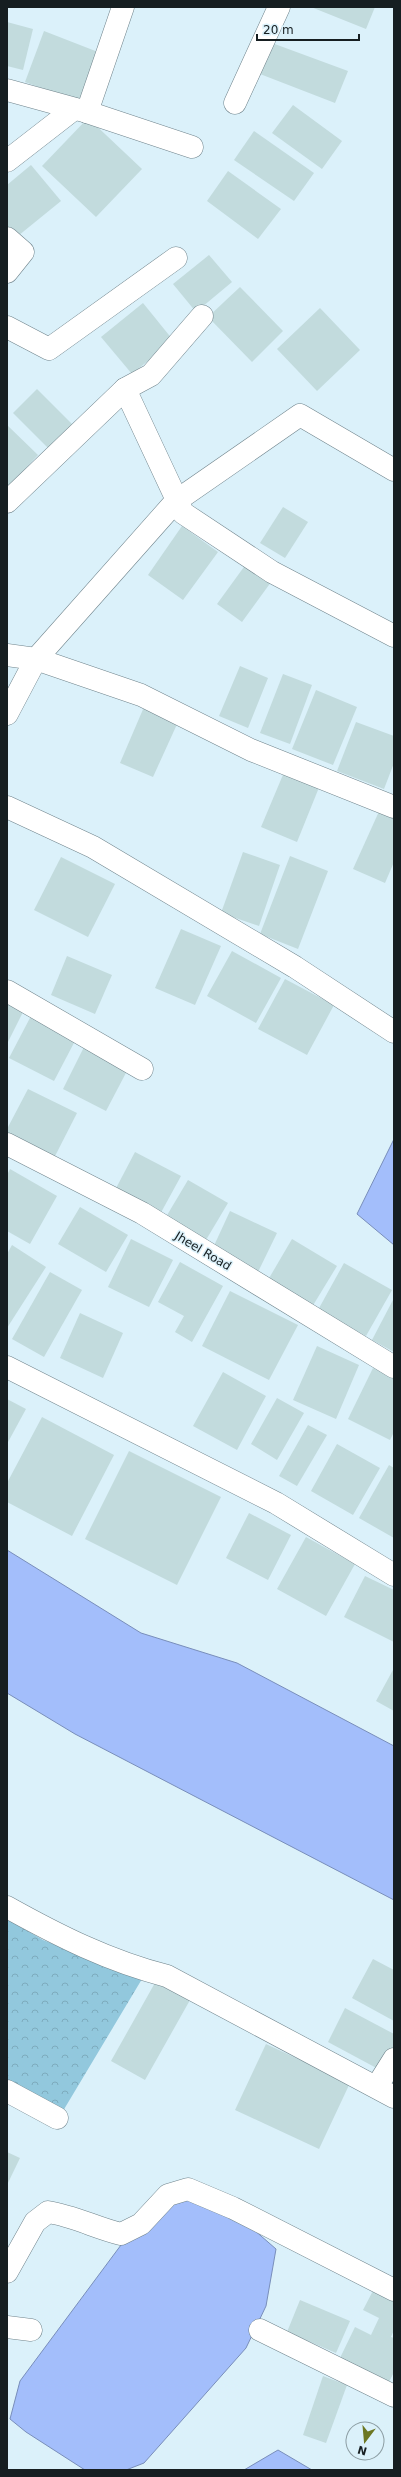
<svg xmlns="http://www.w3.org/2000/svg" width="401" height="2477" viewBox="0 0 401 2477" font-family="'DejaVu Sans',sans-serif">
<defs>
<pattern id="park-crowns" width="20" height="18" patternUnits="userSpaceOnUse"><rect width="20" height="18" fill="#92c8dd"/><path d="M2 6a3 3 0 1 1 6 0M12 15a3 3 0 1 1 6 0" fill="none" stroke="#7dabbd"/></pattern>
</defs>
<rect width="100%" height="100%" fill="#dbf1fa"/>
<path fill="url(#park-crowns)" d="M 7,1919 L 43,1940 L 142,1979 L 63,2111 L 7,2082 Z"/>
<g fill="#a3befb" stroke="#798eba">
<path d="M 394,1139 L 394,1245 L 357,1214 Z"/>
<path d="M 7,1550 L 141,1633 L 237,1663 L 394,1746 L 394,1900 L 75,1734 L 7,1693 Z"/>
<path d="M 170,2193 L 230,2209 L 276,2249 L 266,2306 L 246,2348 L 144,2463 L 126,2470 L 85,2470 L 26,2432 L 10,2419 L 20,2381 L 121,2245 Z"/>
<path d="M 278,2450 L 312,2470 L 244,2470 Z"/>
</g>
<g fill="#c2dbdd">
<path d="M 311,7 L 375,7 L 366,29 Z"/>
<path d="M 7,22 L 33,29 L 23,70 L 7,66 Z"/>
<path d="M 44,31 L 98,52 L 79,102 L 25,82 Z"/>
<path d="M 272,43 L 348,71 L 335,103 L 260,74 Z"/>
<path d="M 293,105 L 342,141 L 322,169 L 272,133 Z"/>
<path d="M 88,118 L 142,169 L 96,217 L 42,166 Z"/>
<path d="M 254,131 L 314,173 L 294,201 L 234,160 Z"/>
<path d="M 31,165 L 61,201 L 13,240 L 7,233 L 7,185 Z"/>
<path d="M 228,171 L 281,209 L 258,239 L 207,201 Z"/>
<path d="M 209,255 L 232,282 L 196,312 L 173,284 Z"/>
<path d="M 240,287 L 283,331 L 252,362 L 208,317 Z"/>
<path d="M 143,303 L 173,340 L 132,374 L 101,337 Z"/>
<path d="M 320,308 L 360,350 L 317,391 L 277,349 Z"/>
<path d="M 37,389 L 74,426 L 50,450 L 13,413 Z"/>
<path d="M 7,425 L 38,455 L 9,486 L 7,484 Z"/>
<path d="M 283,507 L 308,522 L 285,558 L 260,543 Z"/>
<path d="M 182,526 L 218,552 L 183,600 L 148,575 Z"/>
<path d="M 249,560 L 274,578 L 242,622 L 217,604 Z"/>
<path d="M 240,666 L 268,678 L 248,728 L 219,716 Z"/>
<path d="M 283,674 L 312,685 L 290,744 L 260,733 Z"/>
<path d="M 316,690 L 357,707 L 333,765 L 292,749 Z"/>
<path d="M 144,707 L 178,722 L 153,777 L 120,763 Z"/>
<path d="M 356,722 L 394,736 L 394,763 L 384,789 L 337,771 Z"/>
<path d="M 285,770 L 320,785 L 297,842 L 261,827 Z"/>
<path d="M 381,807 L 394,813 L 394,862 L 385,883 L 353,869 Z"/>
<path d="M 243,852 L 280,865 L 259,926 L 221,913 Z"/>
<path d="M 290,856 L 328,871 L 298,949 L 260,934 Z"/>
<path d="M 61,857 L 115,884 L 88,937 L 34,910 Z"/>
<path d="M 181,929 L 221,946 L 195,1005 L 155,988 Z"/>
<path d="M 232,951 L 281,978 L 256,1023 L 207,996 Z"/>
<path d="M 67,956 L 112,975 L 95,1014 L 51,995 Z"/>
<path d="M 285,979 L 334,1005 L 307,1055 L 258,1029 Z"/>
<path d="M 7,997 L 26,1006 L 7,1044 Z"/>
<path d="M 31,1016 L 76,1039 L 54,1081 L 9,1058 Z"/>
<path d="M 84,1047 L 128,1069 L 106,1111 L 63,1089 Z"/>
<path d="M 28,1089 L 77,1113 L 52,1162 L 7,1139 L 7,1129 Z"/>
<path d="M 135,1152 L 181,1176 L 158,1218 L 113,1194 Z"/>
<path d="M 10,1169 L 57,1196 L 30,1244 L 7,1231 L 7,1175 Z"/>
<path d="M 188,1180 L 228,1203 L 203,1245 L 163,1222 Z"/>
<path d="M 80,1207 L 128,1235 L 106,1272 L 58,1244 Z"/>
<path d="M 230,1211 L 277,1233 L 258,1272 L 212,1250 Z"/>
<path d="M 131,1239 L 173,1260 L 149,1307 L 108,1287 Z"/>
<path d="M 292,1239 L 337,1266 L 312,1307 L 268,1280 Z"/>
<path d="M 12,1245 L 46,1267 L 7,1328 L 7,1254 Z"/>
<path d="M 180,1262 L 223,1286 L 192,1342 L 175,1332 L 184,1316 L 158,1302 Z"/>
<path d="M 344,1263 L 392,1290 L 366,1336 L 318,1310 Z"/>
<path d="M 50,1272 L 82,1290 L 44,1357 L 12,1339 Z"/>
<path d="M 230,1291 L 298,1325 L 269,1380 L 202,1346 Z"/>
<path d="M 394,1298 L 394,1352 L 372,1340 Z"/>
<path d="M 80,1313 L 123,1333 L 103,1378 L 60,1358 Z"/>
<path d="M 317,1346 L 359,1365 L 336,1419 L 293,1400 Z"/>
<path d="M 373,1368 L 394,1378 L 394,1432 L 390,1440 L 348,1419 Z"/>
<path d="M 223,1372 L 266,1396 L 237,1450 L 193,1426 Z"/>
<path d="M 277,1398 L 304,1413 L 277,1460 L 251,1444 Z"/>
<path d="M 7,1399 L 26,1409 L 7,1444 Z"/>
<path d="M 42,1417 L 114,1455 L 72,1536 L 7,1502 L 7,1483 Z"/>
<path d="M 308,1425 L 327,1435 L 297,1486 L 279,1476 Z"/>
<path d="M 337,1444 L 380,1468 L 353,1515 L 311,1491 Z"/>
<path d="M 129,1451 L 221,1497 L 177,1585 L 85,1539 Z"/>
<path d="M 389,1465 L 394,1468 L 394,1538 L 359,1518 Z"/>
<path d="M 249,1513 L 291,1535 L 268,1580 L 226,1558 Z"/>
<path d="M 306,1537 L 355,1564 L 326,1616 L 277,1589 Z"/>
<path d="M 365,1576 L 394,1590 L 394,1642 L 344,1617 Z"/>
<path d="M 394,1668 L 394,1711 L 376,1701 Z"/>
<path d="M 373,1959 L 394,1970 L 394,2021 L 352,1998 Z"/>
<path d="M 156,1981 L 190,2000 L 145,2080 L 111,2061 Z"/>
<path d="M 345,2008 L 394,2034 L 394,2048 L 382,2071 L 328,2042 Z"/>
<path d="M 266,2044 L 350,2083 L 319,2149 L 235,2110 Z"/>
<path d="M 7,2152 L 20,2158 L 7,2185 Z"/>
<path d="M 376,2285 L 394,2294 L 394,2330 L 391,2337 L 394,2338 L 394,2372 L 389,2382 L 340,2358 L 355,2327 L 371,2335 L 379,2318 L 363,2310 Z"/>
<path d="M 300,2300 L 350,2321 L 336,2353 L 287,2332 Z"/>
<path d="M 323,2376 L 347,2385 L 326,2443 L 303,2435 Z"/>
</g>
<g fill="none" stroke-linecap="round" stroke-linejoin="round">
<g stroke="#70848c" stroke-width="23">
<g id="street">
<path d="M 7,90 L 87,112 L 192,147"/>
<path d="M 235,103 L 279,7"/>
<path d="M 87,112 L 123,7"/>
<path d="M 7,161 L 74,109"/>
<path d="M 7,238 L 23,252 L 7,272"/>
<path d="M 7,327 L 49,349 L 176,258"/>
<path d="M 125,389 L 151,375 L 202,316"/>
<path d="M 7,502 L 125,389 L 183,513 L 272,572 L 394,636"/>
<path d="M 7,655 L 36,659 L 141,695 L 251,750 L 394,807"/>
<path d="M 7,714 L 36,659 L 176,501 L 300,415 L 394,470"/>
<path d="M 7,807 L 93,847 L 295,967 L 394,1032"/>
<path d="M 7,991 L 142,1069"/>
<path d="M 7,1144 L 142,1213 L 394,1367"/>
<path d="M 7,1367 L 276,1503 L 394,1575"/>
<path d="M 7,1907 C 59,1936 109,1961 167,1976 L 394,2097"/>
<path d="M 377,2086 L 394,2059"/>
<path d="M 7,2091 L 57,2118"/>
<path d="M 7,2272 L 35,2222 L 48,2212 C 74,2216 96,2228 121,2234 L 141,2224 L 168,2195 L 188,2189 L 233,2208 L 394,2290"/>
<path d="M 7,2327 L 31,2330"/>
<path d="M 260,2330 L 394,2396"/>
</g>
</g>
<use href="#street" stroke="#fff" stroke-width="22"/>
</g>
<g text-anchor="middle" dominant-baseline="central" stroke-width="3" stroke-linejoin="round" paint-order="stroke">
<g font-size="12" fill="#161e21" stroke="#dbf1fa">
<text transform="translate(203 1251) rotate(31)">Jheel Road</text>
</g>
</g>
<rect width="401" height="2477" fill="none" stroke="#161e21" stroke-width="16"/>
<g transform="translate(365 2441) rotate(196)"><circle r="19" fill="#dbf1fa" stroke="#8c9da3"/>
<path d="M0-3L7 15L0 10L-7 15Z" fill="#6c7722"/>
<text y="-6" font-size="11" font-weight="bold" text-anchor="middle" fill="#161e21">N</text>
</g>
<path d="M257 34v6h102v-6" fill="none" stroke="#161e21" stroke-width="2"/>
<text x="263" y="34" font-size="12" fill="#161e21" stroke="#dbf1fa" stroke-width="3" paint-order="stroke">20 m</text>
</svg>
